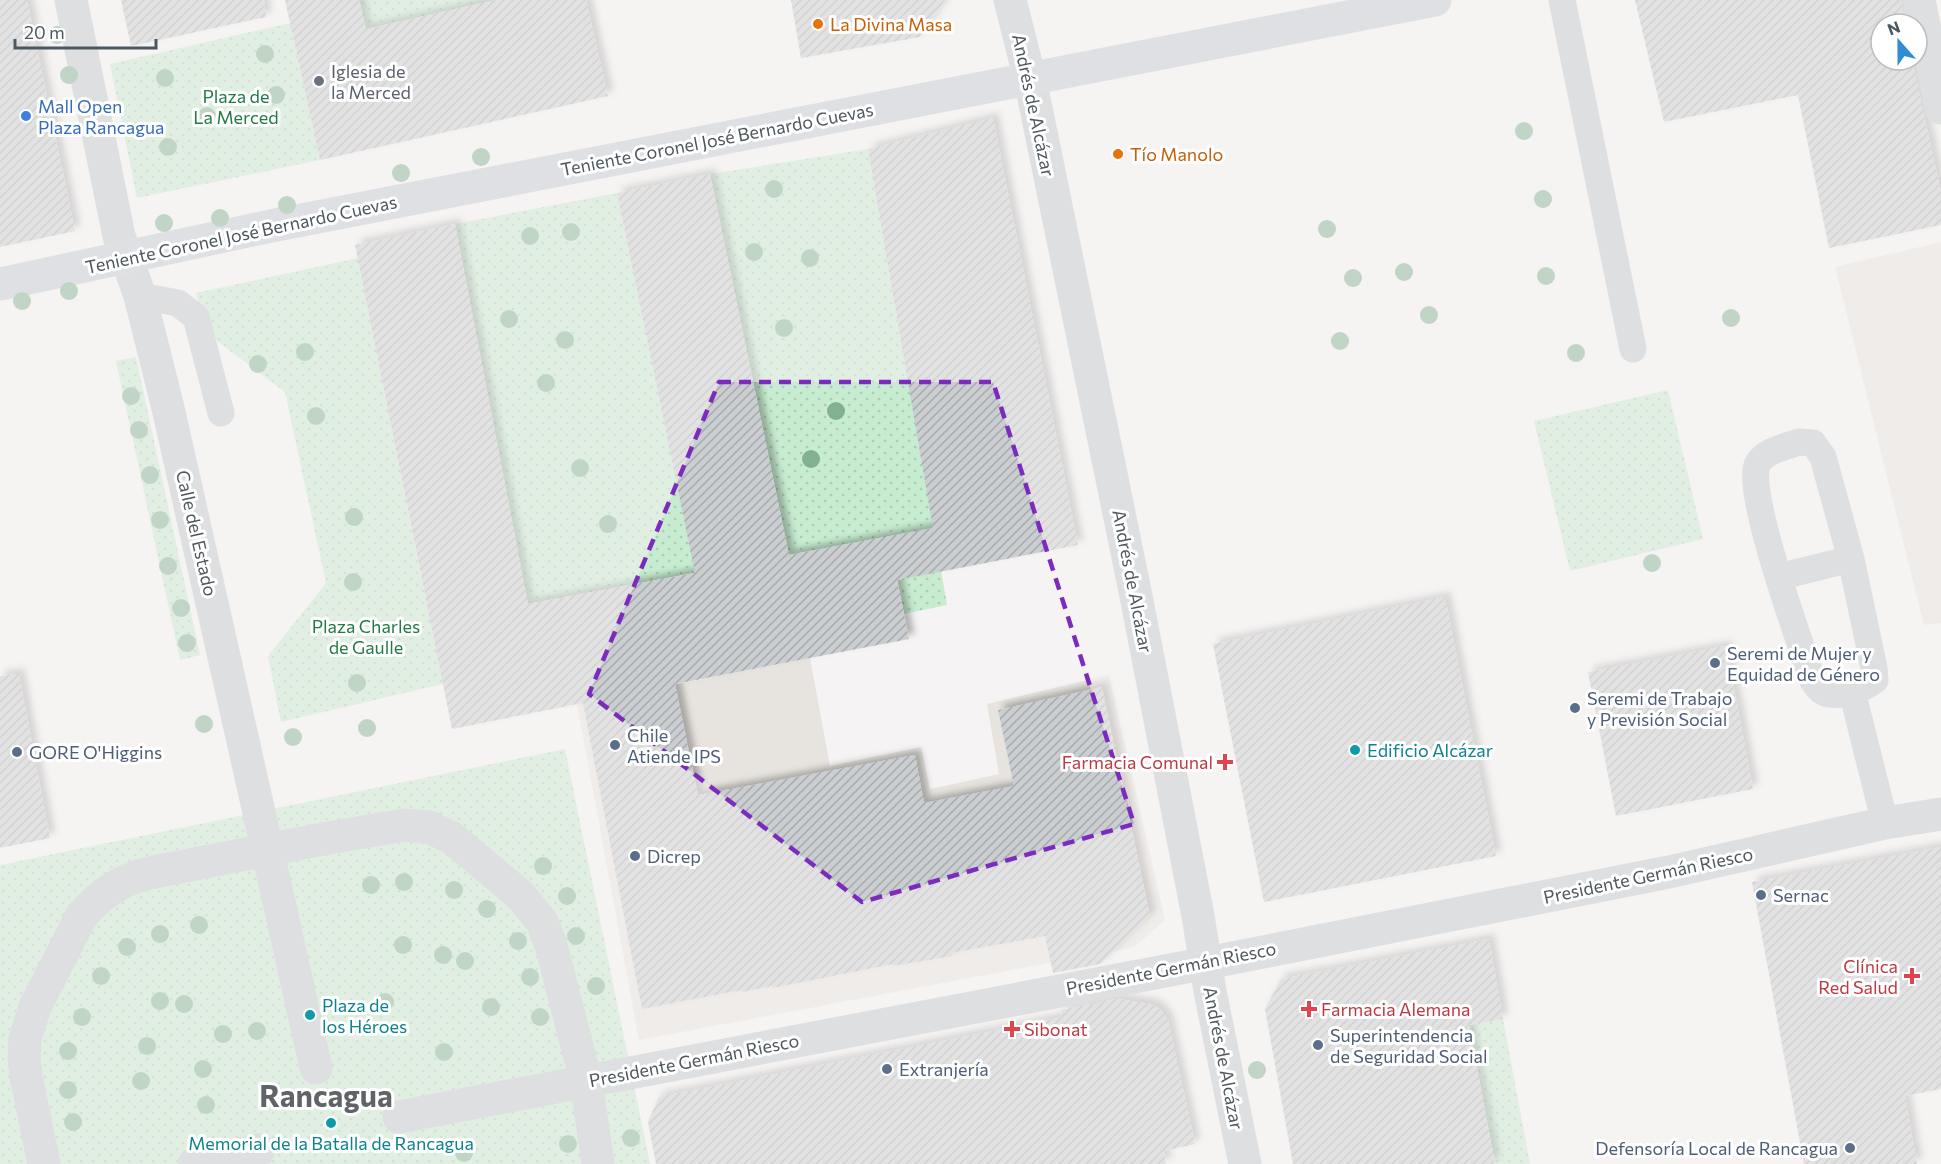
<svg xmlns="http://www.w3.org/2000/svg" width="1941" height="1164" font-family="Commissioner,sans-serif">
<style>
.commercial{fill:#e7e4df}
.grass{fill:url(#grass-dots)}
.building{fill:url(#building-hatch);filter:url(#shadow)}
.lines{fill:none;stroke-linecap:round;stroke-linejoin:round}
.service{stroke:#c0c8cd;stroke-width:27}
.pedestrian{stroke:#c0c8cd;stroke-width:33}
.minor{stroke:#c0c8cd;stroke-width:33}
.secondary{stroke:#c1cbd2;stroke-width:33}
.tree{fill:#81b192}
.marked{fill:none;stroke:#7b2cbf;stroke-width:4.5;stroke-dasharray:12 8;stroke-linejoin:round}
.food-dot{fill:#e8710a;stroke:#fff;stroke-width:2}
.worship-dot{fill:#6b7280;stroke:#fff;stroke-width:2}
.shop-dot{fill:#3f7fe0;stroke:#fff;stroke-width:2}
.service-dot{fill:#5c6f8a;stroke:#fff;stroke-width:2}
.culture-dot{fill:#0f9aa8;stroke:#fff;stroke-width:2}
.health-dot{fill:#e0444e;stroke:#fff;stroke-width:2}
.labels{text-anchor:middle;dominant-baseline:central;stroke-width:6;stroke-linejoin:round;paint-order:stroke}
.food-label{font-size:18px;fill:#c56008;stroke:#fff;text-anchor:start}
.worship-label{font-size:18px;fill:#5b616d;stroke:#fff;text-anchor:start}
.park-label{font-size:18px;fill:#227b42;stroke:#fff}
.street-label{font-size:18px;fill:#4c585f;stroke:#fff}
.shop-label{font-size:18px;fill:#366cbe;stroke:#fff;text-anchor:start}
.service-label{font-size:18px;fill:#4e5e75;stroke:#fff;text-anchor:start}
.culture-label{font-size:18px;fill:#0d838f;stroke:#fff;text-anchor:start}
.health-label{font-size:18px;fill:#be3a42;stroke:#fff;text-anchor:end}
.town-label{font-size:30px;font-weight:bold;fill:#606467;stroke:#fff}
</style>
<defs>
<pattern id="grass-dots" width="8" height="8" patternUnits="userSpaceOnUse" patternTransform="scale(1.5)"><rect width="8" height="8" fill="#c7ecd0"/><path d="M2 2h.1M6 6h.1" fill="none" stroke="#adccb5" stroke-width="1.8" stroke-linecap="round"/></pattern>
<pattern id="building-hatch" width="6" height="6" patternUnits="userSpaceOnUse" patternTransform="scale(1.5)"><rect width="6" height="6" fill="#caced1"/><path d="M-1 1l2-2M0 6l6-6M5 7l2-2" fill="none" stroke="#a6aaad"/></pattern>
<filter id="shadow"><feDropShadow dx="5.5" dy="-5.5" stdDeviation="3" flood-color="#0004"/></filter>
</defs>
<rect width="100%" height="100%" fill="#f5f3f3"/>
<path class="commercial" d="M1941,242V623L1924,625L1835,267Z
M810,658L830,766L921,747L930,789L999,774L987,704L1109,675L1165,920L1134,947L639,1040L577,704Z"/>
<path class="grass" d="M359,0H496L366,29Z
M290,23L320,160L137,198L110,64Z
M868,149L947,605L904,614L890,536L431,622L443,684L281,722L268,656L326,583L285,392L208,334L196,293L358,258L425,596L522,577L455,224L617,193L687,533L780,514L710,174Z
M136,357L200,655L180,660L116,361Z
M1668,390L1703,539L1570,571L1534,421Z
M565,749L650,1164H0V865Z
M1503,1019L1530,1164H1495L1469,1025Z"/>
<path class="building" d="M0,0H27L75,231L0,247Z
M121,0H264L266,17L131,46Z
M285,0H359L366,29L496,0H586L608,96L320,160Z
M791,0H945L920,37L801,58Z
M1635,0H1901L1905,24H1881V60H1912L1941,193V225L1829,248L1798,95L1664,122Z
M993,118L1078,545L897,580L909,639L675,684L698,795L915,755L924,803L1014,786L998,710L1102,687L1150,916L1100,964L1053,973L1045,936L951,953L952,956L893,966V964L772,988V986L742,992L741,990L642,1009L583,703L452,729L355,245L455,224L528,604L695,573L617,193L710,174L789,555L933,528L868,149Z
M1445,597L1496,856L1264,902L1213,644Z
M1726,646L1753,789L1616,816L1588,672Z
M19,674L50,838L0,848V676Z
M1941,847V1089L1905,1096L1917,1164H1804L1752,882Z
M1489,939L1503,1019L1469,1025L1495,1164H1293L1265,1009L1281,979Z
M1117,999L1151,1004L1160,1009L1168,1020L1195,1144L1164,1151L1166,1164H656L648,1122L659,1097L1063,1017L1061,1010Z"/>
<g class="lines">
<path class="service" d="M1562,0L1633,349
M140,296L178,303L196,317L221,413
M1799,442L1813,443L1823,457L1851,559L1874,668L1875,680C1862,690 1838,699 1823,692C1819,690 1816,685 1813,681C1802,648 1743,487 1758,463C1766,450 1785,447 1799,442Z
M1779,577L1851,559
M1852,691L1885,823"/>
<path class="pedestrian" d="M243,741L316,1068
M399,1117L1207,963
M44,1164L26,1076L24,1058L25,1039L35,1007L82,915C103,892 119,881 149,873L323,839L404,825L429,827L452,838L521,896L542,922L551,945L586,1081L598,1164
M194,1164L259,1150"/>
<path class="minor" d="M71,0L119,236L140,296L168,408L243,741
M1010,0L1030,79L1136,596L1198,916L1210,991L1245,1164
M1919,0L1941,108
M1207,963L1669,872L1885,823L1941,814"/>
<path class="secondary" d="M0,284L271,226L1435,0"/>
</g>
<g class="tree">
<circle cx="57" cy="35" r="9"/>
<circle cx="265" cy="54" r="9"/>
<circle cx="69" cy="75" r="9"/>
<circle cx="165" cy="78" r="9"/>
<circle cx="276" cy="95" r="9"/>
<circle cx="207" cy="116" r="9"/>
<circle cx="1524" cy="131" r="9"/>
<circle cx="168" cy="147" r="9"/>
<circle cx="481" cy="157" r="9"/>
<circle cx="401" cy="173" r="9"/>
<circle cx="774" cy="189" r="9"/>
<circle cx="1543" cy="199" r="9"/>
<circle cx="287" cy="205" r="9"/>
<circle cx="220" cy="218" r="9"/>
<circle cx="164" cy="223" r="9"/>
<circle cx="1327" cy="229" r="9"/>
<circle cx="571" cy="232" r="9"/>
<circle cx="530" cy="236" r="9"/>
<circle cx="754" cy="252" r="9"/>
<circle cx="810" cy="258" r="9"/>
<circle cx="1404" cy="272" r="9"/>
<circle cx="1546" cy="276" r="9"/>
<circle cx="1353" cy="278" r="9"/>
<circle cx="69" cy="291" r="9"/>
<circle cx="22" cy="301" r="9"/>
<circle cx="1429" cy="315" r="9"/>
<circle cx="1731" cy="318" r="9"/>
<circle cx="509" cy="319" r="9"/>
<circle cx="784" cy="328" r="9"/>
<circle cx="565" cy="340" r="9"/>
<circle cx="1340" cy="341" r="9"/>
<circle cx="305" cy="352" r="9"/>
<circle cx="1576" cy="353" r="9"/>
<circle cx="258" cy="364" r="9"/>
<circle cx="546" cy="383" r="9"/>
<circle cx="131" cy="396" r="9"/>
<circle cx="836" cy="411" r="9"/>
<circle cx="316" cy="416" r="9"/>
<circle cx="139" cy="430" r="9"/>
<circle cx="811" cy="459" r="9"/>
<circle cx="580" cy="468" r="9"/>
<circle cx="150" cy="475" r="9"/>
<circle cx="354" cy="517" r="9"/>
<circle cx="160" cy="520" r="9"/>
<circle cx="608" cy="524" r="9"/>
<circle cx="1652" cy="563" r="9"/>
<circle cx="168" cy="566" r="9"/>
<circle cx="353" cy="582" r="9"/>
<circle cx="181" cy="608" r="9"/>
<circle cx="187" cy="643" r="9"/>
<circle cx="357" cy="683" r="9"/>
<circle cx="204" cy="724" r="9"/>
<circle cx="367" cy="728" r="9"/>
<circle cx="293" cy="737" r="9"/>
<circle cx="543" cy="866" r="9"/>
<circle cx="404" cy="882" r="9"/>
<circle cx="371" cy="885" r="9"/>
<circle cx="454" cy="890" r="9"/>
<circle cx="567" cy="896" r="9"/>
<circle cx="487" cy="909" r="9"/>
<circle cx="199" cy="925" r="9"/>
<circle cx="160" cy="934" r="9"/>
<circle cx="576" cy="936" r="9"/>
<circle cx="518" cy="941" r="9"/>
<circle cx="403" cy="945" r="9"/>
<circle cx="127" cy="947" r="9"/>
<circle cx="443" cy="955" r="9"/>
<circle cx="465" cy="961" r="9"/>
<circle cx="101" cy="976" r="9"/>
<circle cx="530" cy="977" r="9"/>
<circle cx="596" cy="986" r="9"/>
<circle cx="160" cy="1001" r="9"/>
<circle cx="385" cy="1002" r="9"/>
<circle cx="184" cy="1004" r="9"/>
<circle cx="491" cy="1007" r="9"/>
<circle cx="82" cy="1017" r="9"/>
<circle cx="540" cy="1017" r="9"/>
<circle cx="257" cy="1031" r="9"/>
<circle cx="223" cy="1034" r="9"/>
<circle cx="147" cy="1046" r="9"/>
<circle cx="68" cy="1051" r="9"/>
<circle cx="444" cy="1052" r="9"/>
<circle cx="203" cy="1069" r="9"/>
<circle cx="1257" cy="1070" r="9"/>
<circle cx="141" cy="1081" r="9"/>
<circle cx="68" cy="1090" r="9"/>
<circle cx="206" cy="1105" r="9"/>
<circle cx="73" cy="1122" r="9"/>
<circle cx="631" cy="1138" r="9"/>
<circle cx="568" cy="1144" r="9"/>
<circle cx="464" cy="1153" r="9"/>
</g>
<path d="M0 0H1941V1164H0ZM719,382H993L1134,824L862,902L589,694Z" fill="#f5f3f3" fill-opacity=".55" fill-rule="evenodd"/>
<path class="marked" d="M719,382H993L1134,824L862,902L589,694Z"/>
<g class="food-dot">
<circle cx="818" cy="24" r="6"/>
<circle cx="1118" cy="154" r="6"/>
</g>
<circle class="worship-dot" cx="319" cy="81" r="6"/>
<circle class="shop-dot" cx="26" cy="116" r="6"/>
<g class="service-dot">
<circle cx="1715" cy="663" r="6"/>
<circle cx="1575" cy="708" r="6"/>
<circle cx="615" cy="745" r="6"/>
<circle cx="17" cy="752" r="6"/>
<circle cx="635" cy="856" r="6"/>
<circle cx="1761" cy="895" r="6"/>
<circle cx="1318" cy="1045" r="6"/>
<circle cx="887" cy="1069" r="6"/>
<circle cx="1850" cy="1148" r="6"/>
</g>
<g class="culture-dot">
<circle cx="1355" cy="750" r="6"/>
<circle cx="310" cy="1015" r="6"/>
<circle cx="331" cy="1123" r="6"/>
</g>
<g class="health-dot">
<path d="M1222 753h6v6h6v6h-6v6h-6v-6h-6v-6h6z"/>
<path d="M1909 967h6v6h6v6h-6v6h-6v-6h-6v-6h6z"/>
<path d="M1306 1000h6v6h6v6h-6v6h-6v-6h-6v-6h6z"/>
<path d="M1009 1020h6v6h6v6h-6v6h-6v-6h-6v-6h6z"/>
</g>
<g class="labels">
<g class="food-label">
<text x="830" y="24">La Divina Masa</text>
<text x="1130" y="154">Tío Manolo</text>
</g>
<g class="worship-label">
<text x="331" y="71">Iglesia de<tspan x="331" dy="21">la Merced</tspan></text>
</g>
<g class="park-label">
<text x="236" y="96">Plaza de<tspan x="236" dy="21">La Merced</tspan></text>
<text x="366" y="626">Plaza Charles<tspan x="366" dy="21">de Gaulle</tspan></text>
</g>
<g class="street-label">
<text transform="translate(1034 105) rotate(78)">Andrés de Alcázar</text>
<text transform="translate(717 139) rotate(-11)">Teniente Coronel José Bernardo Cuevas</text>
<text transform="translate(241 234) rotate(-12)">Teniente Coronel José Bernardo Cuevas</text>
<text transform="translate(197 533) rotate(77)">Calle del Estado</text>
<text transform="translate(1133 581) rotate(79)">Andrés de Alcázar</text>
<text transform="translate(1648 875) rotate(-12)">Presidente Germán Riesco</text>
<text transform="translate(1171 968) rotate(-11)">Presidente Germán Riesco</text>
<text transform="translate(1224 1058) rotate(79)">Andrés de Alcázar</text>
<text transform="translate(694 1060) rotate(-11)">Presidente Germán Riesco</text>
</g>
<g class="shop-label">
<text x="38" y="106">Mall Open<tspan x="38" dy="21">Plaza Rancagua</tspan></text>
</g>
<g class="service-label">
<text x="1727" y="653">Seremi de Mujer y<tspan x="1727" dy="21">Equidad de Género</tspan></text>
<text x="1587" y="698">Seremi de Trabajo<tspan x="1587" dy="21">y Previsión Social</tspan></text>
<text x="627" y="735">Chile<tspan x="627" dy="21">Atiende IPS</tspan></text>
<text x="29" y="752">GORE O'Higgins</text>
<text x="647" y="856">Dicrep</text>
<text x="1773" y="895">Sernac</text>
<text x="1330" y="1035">Superintendencia<tspan x="1330" dy="21">de Seguridad Social</tspan></text>
<text x="899" y="1069">Extranjería</text>
<text x="1838" y="1148" text-anchor="end">Defensoría Local de Rancagua</text>
</g>
<g class="culture-label">
<text x="1367" y="750">Edificio Alcázar</text>
<text x="322" y="1005">Plaza de<tspan x="322" dy="21">los Héroes</tspan></text>
<text x="331" y="1143" text-anchor="middle">Memorial de la Batalla de Rancagua</text>
</g>
<g class="health-label">
<text x="1213" y="762">Farmacia Comunal</text>
<text x="1898" y="966">Clínica<tspan x="1898" dy="21">Red Salud</tspan></text>
<text x="1321" y="1009" text-anchor="start">Farmacia Alemana</text>
<text x="1024" y="1029" text-anchor="start">Sibonat</text>
</g>
<g class="town-label">
<text x="326" y="1094">Rancagua</text>
</g>
</g>
<g transform="translate(1899 42) rotate(339)"><circle r="28" fill="#ffffff" stroke="#b7bcbf" stroke-width="1.5"/>
<path d="M0-4.5L10 22L0 15L-10 22Z" fill="#2e8dd4"/>
<text y="-9" font-size="16" font-weight="bold" text-anchor="middle" fill="#4c585f">N</text>
</g>
<path d="M15 39v9h141v-9" fill="none" stroke="#4c585f" stroke-width="3"/>
<text x="24" y="39" font-size="18" fill="#4c585f" stroke="#ffffff" stroke-width="4.5" paint-order="stroke">20 m</text>
</svg>
